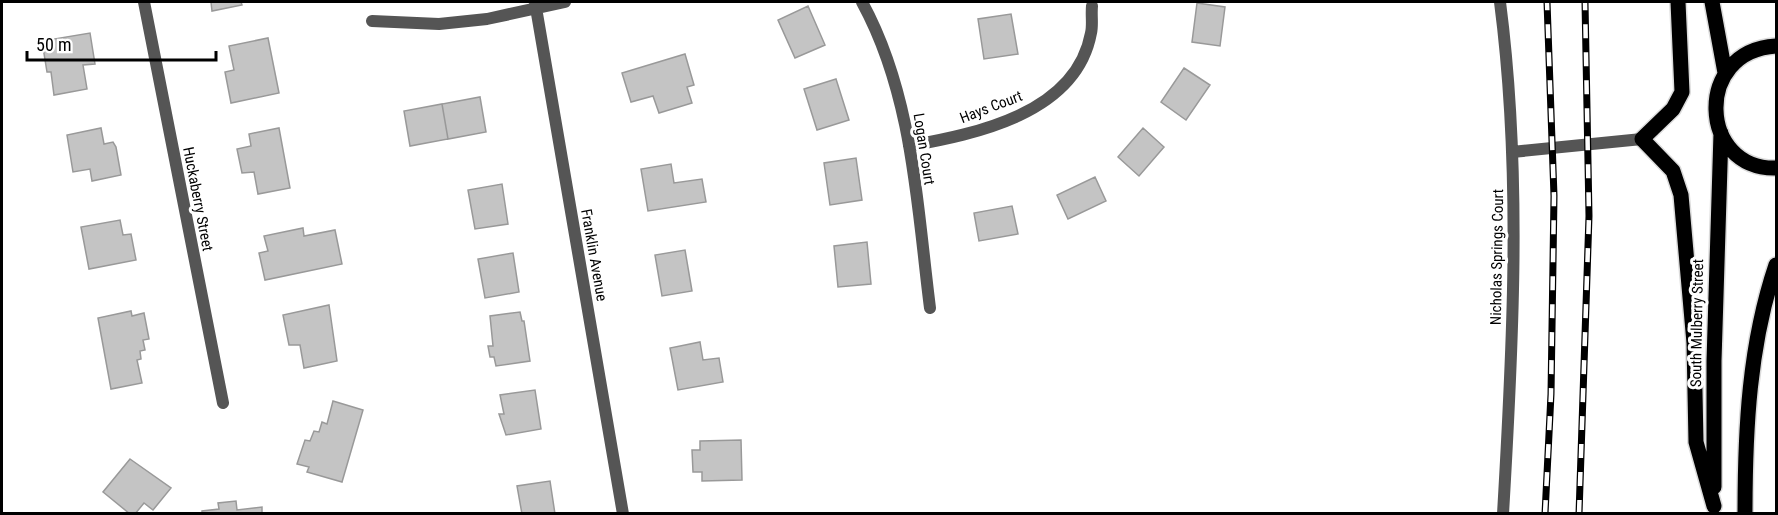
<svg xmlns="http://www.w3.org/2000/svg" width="1778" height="515" font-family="'Roboto Condensed',sans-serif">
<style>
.building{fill:#c4c4c4;stroke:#999;stroke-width:1.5}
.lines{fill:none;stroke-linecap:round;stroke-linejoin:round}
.primary-casing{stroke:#dbdbdb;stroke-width:18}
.street{stroke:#555;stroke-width:12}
.primary{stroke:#000;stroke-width:15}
.rail-casing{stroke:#000;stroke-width:7}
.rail{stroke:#fff;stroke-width:4.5;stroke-dasharray:14;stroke-linecap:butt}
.labels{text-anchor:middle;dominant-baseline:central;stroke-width:6;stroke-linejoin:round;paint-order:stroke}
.street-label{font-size:15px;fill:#000;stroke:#fff}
</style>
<rect width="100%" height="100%" fill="#fff"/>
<path class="building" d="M211,2H241L242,5L212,11Z
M1197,3L1225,7L1220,46L1192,42Z
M808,6L825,45L795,58L778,20Z
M1011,14L1018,54L984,59L978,19Z
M90,33L95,64L83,65L87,89L54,95L51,72H47L42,41Z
M268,38L279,93L231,103L225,72L234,70L229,46Z
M685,54L694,85L687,87L692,103L659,113L653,96L631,102L622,73Z
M1184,68L1210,85L1186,120L1161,102Z
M836,79L849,120L817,130L804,89Z
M480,97L486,132L448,139L442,104Z
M442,104L448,139L410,146L404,111Z
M101,128L104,144L113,142L116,147L121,175L92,181L90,169L73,172L67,135Z
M279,128L290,188L258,194L254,172L242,173L237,149L251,146L249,134Z
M1143,128L1164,147L1139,176L1118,157Z
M856,158L862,200L830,205L824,163Z
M671,164L674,183L702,179L706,202L648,211L641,169Z
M1095,177L1106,201L1068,219L1057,195Z
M502,184L508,224L475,229L468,190Z
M1012,206L1018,234L979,241L974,213Z
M120,220L123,235L131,234L136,260L89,269L81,227Z
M303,228L304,236L335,230L342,264L265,280L259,253L268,251L264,236Z
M867,242L871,284L838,287L834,246Z
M685,250L692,291L662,296L655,255Z
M513,253L519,292L485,298L478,259Z
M329,305L337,361L304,368L300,345H289L283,315Z
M131,311L132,316L144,313L149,339L143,340L145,350L140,351L141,359L137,360L142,383L111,389L98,318Z
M520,312L522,321H524L530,361L496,366L494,357H490L488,346H493L490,316Z
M700,342L703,360L719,358L723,382L678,390L670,348Z
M535,390L541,429L506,435L499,414H504L500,395Z
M333,401L363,410L342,482L307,472L309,467L297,464L305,440L310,441L314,431L319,432L322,422L327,424Z
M741,440L742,480L702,481V472H693L692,450H700V441Z
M130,459L171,488L153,510L144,503L135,514H130L103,492Z
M550,481L555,514H522L517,486Z
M236,501L237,510L262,507V514H202V511L219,509L218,503Z"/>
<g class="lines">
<defs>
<path id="primary" d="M1678,2L1682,92L1673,109L1642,139L1673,171L1681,195L1694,343L1696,442L1714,506
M1712,2L1725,73
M1776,46C1693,51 1699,170 1776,168
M1714,487V361L1721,133
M1745,514C1745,429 1749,345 1776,265"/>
</defs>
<use href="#primary" class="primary-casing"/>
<path class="street" d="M144,2L223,403
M535,2L623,514
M862,2C913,95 917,206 930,308
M1500,2C1522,171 1513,344 1503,514
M372,21L439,24L487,19L565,2
M909,146C975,134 1076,114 1091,33C1093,25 1091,15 1092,6
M1512,152L1642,139"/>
<use href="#primary" class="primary"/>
<defs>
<path id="rail" d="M1545,514L1551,394L1554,196L1547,2
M1579,514L1589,216L1585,2"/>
</defs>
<use href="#rail" class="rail-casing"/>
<use href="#rail" class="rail"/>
</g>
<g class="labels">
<g class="street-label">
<text transform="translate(991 107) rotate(-21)">Hays Court</text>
<text transform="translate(924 149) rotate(81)">Logan Court</text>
<text transform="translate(198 199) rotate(79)">Huckaberry Street</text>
<text transform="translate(594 255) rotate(80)">Franklin Avenue</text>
<text transform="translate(1497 257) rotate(-89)">Nicholas Springs Court</text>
<text transform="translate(1697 323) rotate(-89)">South Mulberry Street</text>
</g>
</g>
<rect width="1778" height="515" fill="none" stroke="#000000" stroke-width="6"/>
<path d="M27 51v9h189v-9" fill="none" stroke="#000000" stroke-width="3"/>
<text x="36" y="51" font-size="18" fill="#000000" stroke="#ffffff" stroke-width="4.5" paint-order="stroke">50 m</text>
</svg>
